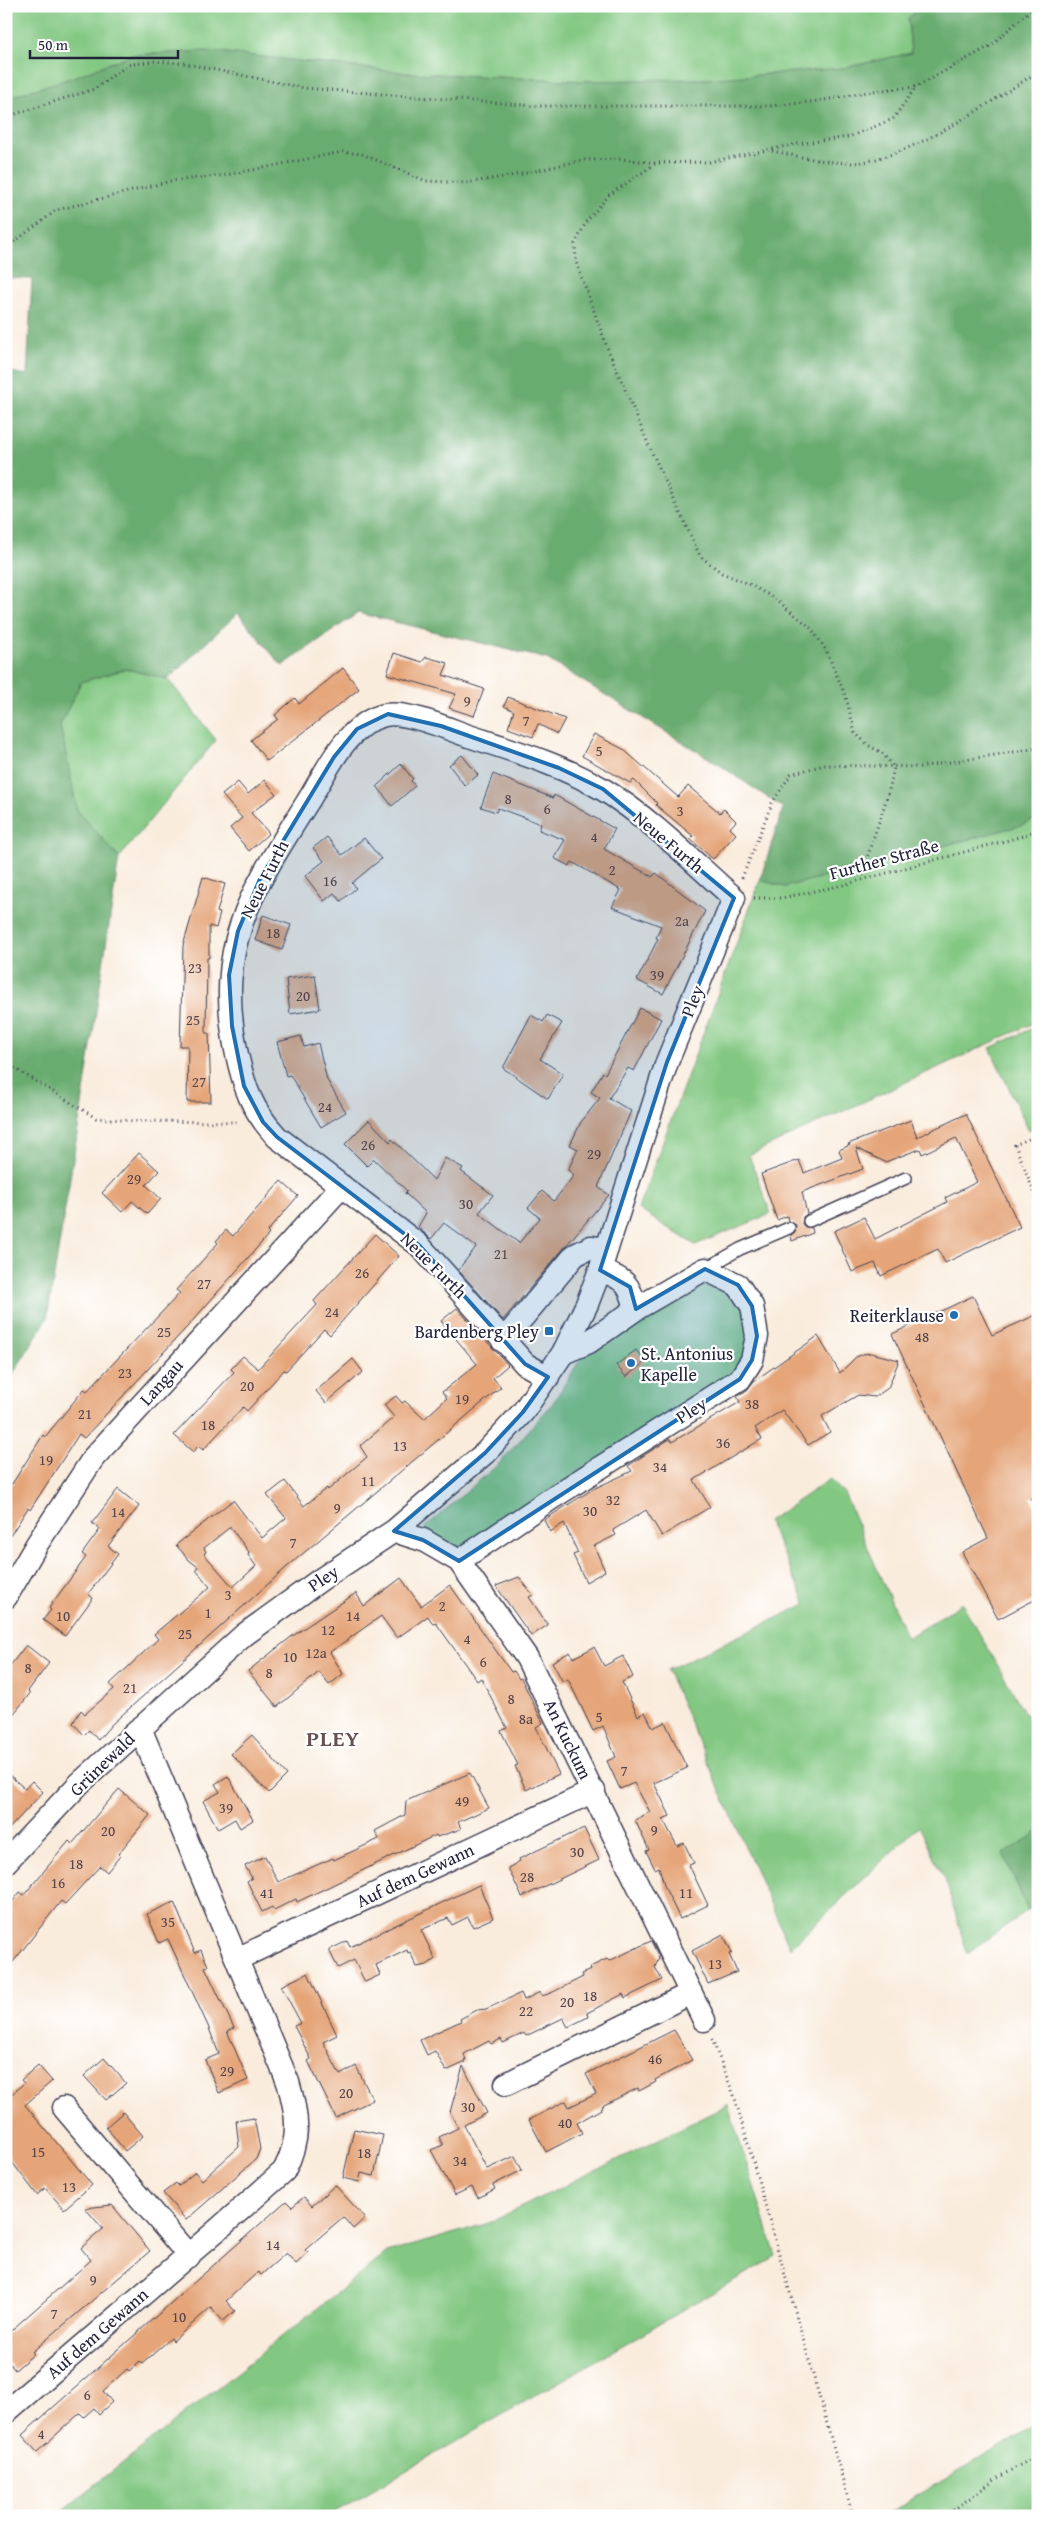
<svg xmlns="http://www.w3.org/2000/svg" width="1044" height="2522" font-family="'Gentium Book Plus',serif">
<style>
.green{fill:#82c782;stroke:#52745e}
.forest{fill:#69ac70;stroke:#466756}
.building{fill:#e5a579;fill-rule:evenodd}
.lines{fill:none;stroke-linecap:round;stroke-linejoin:round}
.lane-casing{stroke:#424053;stroke-width:14}
.street-casing{stroke:#424053;stroke-width:25}
.path{stroke:#424053;stroke-width:3;stroke-dasharray:1 4;stroke-linecap:butt}
.lane{stroke:#fff;stroke-width:11}
.street{stroke:#fff;stroke-width:22}
.marked{fill:#1f6fb2;fill-opacity:0.2;stroke:#1f6fb2;stroke-width:4;stroke-linejoin:round}
.poi-dot{fill:#1f6fb2;stroke:#fff;stroke-width:2}
.labels{text-anchor:middle;dominant-baseline:central;stroke-width:4.5;stroke-linejoin:round;paint-order:stroke}
.number-label{font-size:15px;fill:#53434a}
.street-label{font-size:18px;fill:#22223b;stroke:#fff}
.poi-label{font-size:18px;fill:#22223b;stroke:#fff;text-anchor:end}
.district-label{font-size:22px;font-weight:bold;letter-spacing:1px;fill:#665051;stroke:#fff}
</style>
<rect width="100%" height="100%" fill="#fff"/>
<filter id="ink" filterUnits="userSpaceOnUse"><feTurbulence type="fractalNoise" baseFrequency=".02" numOctaves="2"/><feDisplacementMap in="SourceGraphic" scale="10" xChannelSelector="R" yChannelSelector="G"/><feConvolveMatrix kernelMatrix="1 2 1 2 8 2 1 2 1" color-interpolation-filters="sRGB"/></filter>
<filter id="wash" filterUnits="userSpaceOnUse"><feTurbulence type="fractalNoise" baseFrequency=".0096" numOctaves="4" result="noise"/><feDisplacementMap in="SourceGraphic" scale="20" xChannelSelector="R" yChannelSelector="G"/><feGaussianBlur stdDeviation="1.12" result="paint"/><feColorMatrix in="noise" values="0 0 0 0 0 0 0 0 0 0 0 0 0 0 0 0 0 1.4 0 .05"/><feComposite in="paint" operator="in"/></filter>
<g filter="url(#wash)">
<rect width="100%" height="100%" fill="#f9ecdd"/>
<path class="green" d="M6,6H925L908,18L911,53L844,68L707,79L586,81L408,73L208,51L170,53L131,55L74,77L6,98Z
M126,669L168,679L216,740L119,858L77,810L60,725L81,682Z
M1038,818V1021L749,1155L771,1214L695,1245L638,1209L760,880L785,887L1019,826Z
M1038,1026V1126L1029,1131L990,1048Z
M696,1283C724,1286 743,1293 749,1323C751,1334 750,1346 745,1357C741,1363 735,1369 730,1375L459,1549L435,1538L424,1528L500,1463L553,1403L581,1358Z
M830,1479L844,1493L907,1638L962,1603L1038,1736V1832L1004,1855L1028,1910L967,1953L947,1885L919,1826L790,1948L667,1670L806,1604L768,1521Z
M728,2105L776,2256L328,2516H56L387,2253L489,2223Z
M1038,2424V2516H883Z"/>
<path class="forest" d="M925,6H1038V818L1019,826L785,887L760,880L783,808L718,764L547,659L358,613L282,666L238,613L168,679L126,669L81,682L60,725L77,810L119,858L85,1086L47,1319L6,1385V371L27,375L32,279L6,278V98L74,77L131,55L170,53L208,51L408,73L586,81L707,79L844,68L911,53L908,18Z
M1038,1832V1905L1028,1910L1004,1854Z"/>
<g id="blocks">
<path class="building" d="M394,653L422,662L426,657L448,663L443,675L484,689L474,716L449,708L456,694L387,674Z
M343,668L359,689L267,761L251,740L278,719L275,715L295,698L299,704Z
M508,697L565,719L557,734L538,724L533,737L508,728L514,711L504,706Z
M594,734L623,749L678,797L688,786L720,813L724,809L736,821L730,828L736,834L713,859L690,839L693,836L656,805L657,803L634,780L630,783L582,756Z
M462,755L478,775L465,786L449,765Z
M401,764L413,779L411,781L415,786L392,806L377,786Z
M493,774L553,798L554,795L615,829L604,849L652,877L656,873L705,911L663,994L637,980L658,939L656,938L661,926L612,907L621,890L572,862L569,866L554,858L565,840L539,830L541,824L498,808L496,812L481,807Z
M265,780L276,794L251,813L269,833L249,851L230,828L242,818L222,795L238,782L248,794Z
M327,837L342,855L364,838L381,859L352,883L356,888L341,901L334,893L324,901L305,876L324,861L313,848Z
M203,877L225,884L217,912L220,913L216,928L209,926V958H207L206,1033H209L211,1102H187L188,1046H180L183,946Z
M263,915L291,925L282,950L255,940Z
M315,975L320,1009L290,1014L286,979Z
M640,1008L661,1019L634,1071L628,1068L609,1098L631,1111L598,1187L609,1195L503,1320L458,1270L476,1247L444,1223L431,1239L418,1227L426,1213L405,1193L407,1191L374,1159L367,1166L345,1144L369,1120L390,1142L392,1139L434,1180L445,1158L463,1168L461,1171L493,1195L479,1213L519,1243L540,1218L528,1208L542,1191L554,1201L574,1175L568,1170L578,1149L570,1145L581,1122L600,1098L591,1092L603,1072L605,1074Z
M531,1015L543,1022L547,1015L562,1023L540,1059L563,1074L548,1099L503,1068Z
M301,1036L304,1047L318,1043L327,1080L346,1112L321,1127L290,1075L286,1076L277,1042Z
M966,1114L1020,1227L945,1263L938,1249L881,1276L875,1263L852,1272L834,1231L864,1217L875,1239L947,1202L945,1198L977,1182L956,1138L922,1154L920,1149L885,1162L856,1148L863,1169L802,1192L807,1214L803,1217L802,1224L805,1227L812,1228L813,1233L792,1241L791,1235L795,1232L796,1225L788,1221L787,1216L777,1220L761,1174L799,1160L804,1173L842,1158L839,1150L850,1145L848,1144L911,1120L917,1137Z
M139,1153L159,1171L146,1185L161,1199L147,1214L132,1201L122,1212L102,1193Z
M281,1181L298,1196L267,1232L269,1234L188,1326L84,1438L79,1434L30,1510L28,1508L6,1542V1480L12,1484L43,1435L45,1437L84,1389L87,1391L180,1293L176,1290L218,1243L216,1241L226,1230L233,1236Z
M375,1234L399,1256L330,1335L324,1329L286,1371L284,1370L247,1411L243,1407L203,1450L198,1446L193,1452L174,1435L234,1372L231,1369L243,1356L258,1369L317,1305L314,1301Z
M973,1296L992,1335L1038,1314V1494L1030,1498L1038,1511V1598L998,1619L962,1552L988,1538L892,1334Z
M457,1308L508,1365L493,1378L501,1387L287,1567L112,1724L98,1740L89,1730L84,1735L73,1723L81,1710L85,1714L114,1689L110,1684L158,1639L154,1634L210,1587L196,1570L198,1567L189,1560L176,1545L233,1500L262,1538L286,1518L267,1495L285,1481L304,1506L327,1488L328,1490L367,1457L360,1446L394,1417L384,1405L396,1396L402,1403L405,1401L424,1419L447,1398L442,1392L477,1364L441,1321ZM230,1527L249,1552L248,1555L256,1566L233,1587L204,1554L206,1552L204,1548Z
M818,1336L840,1373L856,1357L863,1354L871,1353L899,1360L888,1388L875,1397L858,1395L822,1416L830,1432L808,1445L782,1410L755,1428L762,1439L694,1480L710,1507L662,1536L646,1510L613,1530L616,1535L594,1546L605,1571L586,1582L573,1555L578,1553L564,1523L550,1532L544,1520L593,1489L632,1471L628,1466L646,1454L670,1439L672,1442L740,1402L737,1396L747,1390L754,1381Z
M636,1350L645,1362L626,1377L616,1365Z
M353,1359L363,1372L326,1403L316,1391Z
M118,1489L139,1506L108,1546L118,1554L88,1594L93,1598L65,1636L43,1620L51,1610L49,1608L86,1557L82,1554L100,1529L92,1523Z
M519,1577L533,1595L529,1597L548,1625L531,1636L496,1586Z
M401,1578L421,1606L450,1585L511,1672L514,1671L519,1679L521,1678L543,1723L536,1727L559,1774L526,1790L515,1766L518,1765L501,1731L507,1728L481,1678L477,1681L436,1623L433,1624L428,1616L397,1638L381,1616L330,1652L343,1674L329,1685L319,1672L277,1707L248,1671L291,1637L356,1593L364,1606Z
M26,1645L49,1663L28,1691L30,1693L25,1700L6,1723V1671Z
M594,1647L604,1666L623,1656L633,1677L622,1682L638,1716L645,1712L653,1728L665,1722L687,1768L654,1783L670,1816L663,1819L677,1846L684,1843L694,1863L689,1865L708,1905L680,1919L665,1888L659,1867L655,1869L646,1851L649,1850L635,1820L650,1812L634,1783L620,1789L607,1761L616,1757L603,1726L593,1731L568,1679L563,1682L552,1662L570,1652L573,1658Z
M252,1735L287,1775L269,1793L231,1754Z
M6,1772L25,1789L32,1781L43,1792L6,1832Z
M470,1773L489,1808L458,1822L461,1829L437,1837L436,1835L297,1902L296,1899L274,1910L272,1907L262,1912L247,1881L252,1878L245,1866L265,1856L278,1882L333,1858L334,1860L379,1839L375,1831L405,1815L406,1801Z
M228,1776L253,1820L240,1828L235,1819L218,1829L203,1801L220,1792L215,1784Z
M119,1789L150,1815L118,1854L120,1856L107,1872L100,1866L65,1904L61,1901L6,1971V1910L20,1892L24,1895L69,1841L72,1844Z
M584,1828L599,1860L522,1897L508,1868L520,1861L519,1859Z
M479,1885L493,1918L473,1927L468,1917L452,1925L448,1918L421,1930L435,1959L427,1965L417,1967L410,1952L408,1953L407,1950L376,1965L380,1975L365,1982L354,1960L338,1968L329,1950L347,1941L350,1947Z
M174,1902L195,1953L201,1950L208,1966L205,1967L234,2028L227,2031L248,2080L219,2093L205,2060L219,2054L208,2026L168,1939L159,1943L147,1914Z
M723,1934L732,1953L729,1954L737,1972L708,1984L692,1951Z
M651,1941L659,1957L655,1967L662,1980L625,1998L623,1994L587,2013L588,2017L568,2027L563,2018L526,2036L524,2033L503,2043L501,2039L491,2044L489,2041L464,2054L466,2062L446,2071L435,2051L427,2055L420,2040L461,2021L460,2019L477,2010L486,2009L521,1993L524,2000L540,1992L542,1996L551,1993L583,1977L581,1974L591,1970L590,1967L607,1959L609,1961Z
M308,1973L337,2035L323,2042L340,2075L356,2066L373,2100L336,2118L308,2061L311,2059L294,2026L301,2023L281,1986Z
M674,2030L692,2060L655,2080L656,2082L639,2091L638,2088L602,2106L603,2108L577,2123L582,2133L546,2152L529,2120L566,2101L569,2107L596,2094L586,2074Z
M104,2058L126,2083L106,2100L84,2076Z
M38,2065L52,2081L25,2105L92,2185L64,2209L45,2188L37,2195L6,2154V2089L12,2094L24,2083L21,2080Z
M463,2066L487,2113L464,2125L487,2169L515,2156L522,2170L493,2185L495,2189L478,2198L472,2187L455,2195L431,2150L443,2145L439,2137L458,2128L450,2112Z
M123,2112L143,2136L125,2151L106,2127Z
M254,2118L260,2149L256,2159L186,2220L163,2193L176,2183L179,2186L195,2172L202,2180L239,2147L236,2121Z
M354,2129L383,2135L374,2176L361,2173L359,2182L343,2178Z
M335,2185L365,2218L353,2229L343,2217L305,2250L308,2253L296,2264L286,2253L261,2275L258,2272L226,2301L235,2311L223,2321L211,2307L173,2341L171,2338L142,2364L140,2361L129,2371L127,2369L103,2391L112,2402L99,2414L94,2408L84,2417L80,2413L37,2452L22,2435L286,2201L292,2207L304,2197L312,2206Z
M112,2205L150,2251L32,2352L34,2354L15,2370L6,2360V2335L91,2260L81,2248L103,2229L85,2208Z"/>
</g>
</g>
<g filter="url(#ink)">
<use href="#blocks" fill-opacity="0" stroke="#424053" stroke-width="1"/>
<g class="lines">
<defs>
<path id="lane" d="M809,1221L906,1178
M705,1269L740,1249L789,1228"/>
<path id="street" d="M600,1270C625,1279 630,1284 636,1309
M503,1341L575,1255L591,1247L607,1249
M394,1531L423,1540L459,1561L527,1658L704,2020
M459,1561L552,1498L740,1379L752,1360L757,1336L752,1306L738,1285L705,1269L636,1309L589,1342L563,1353
M6,1597L37,1544L94,1457L342,1186
M6,1862L79,1784L244,1635L320,1580L394,1531L485,1453L523,1412L563,1353L587,1304L600,1270L667,1062L734,898C692,861 651,819 604,790C561,764 510,750 463,734C444,727 405,711 385,715C348,723 328,768 310,798C255,886 214,941 236,1050C244,1087 251,1109 277,1137L419,1245L525,1364L548,1377
M237,1959L594,1791
M506,2084L691,1993
M64,2108L189,2256
M6,2412C99,2331 193,2253 284,2171C301,2138 298,2116 288,2082L140,1728"/>
</defs>
<use href="#lane" class="lane-casing"/>
<use href="#street" class="street-casing"/>
<path class="path" d="M6,117L94,89L128,65L153,61L182,63L304,88L535,106H770L819,101L872,91L916,87L990,46L1035,6
M772,151C797,156 838,166 863,162C923,151 987,103 1038,72
M655,164L609,195L586,222L575,244L576,262L607,347L650,448L700,556L722,573L749,584L774,598L810,627L826,650L846,697L855,733L868,745L882,753L894,767C888,805 870,840 862,878
M6,248L57,210L171,181L227,175L342,152L362,154L426,181L466,183L522,174L583,160L623,159L655,163L709,162L797,144L849,137L893,119L916,87
M742,878L772,803L791,774L824,765L920,767L1038,748
M754,898H782L843,885L1023,836L1038,829
M6,1063L96,1118L135,1121L240,1122
M1038,1135L1015,1145L1038,1202
M712,2039L735,2098L853,2516
M945,2516L999,2477L1038,2455"/>
<use href="#lane" class="lane"/>
<use href="#street" class="street"/>
</g>
</g>
<path class="marked" d="M388,714L441,726L559,768L603,789L734,898L667,1062L600,1270L630,1287L636,1309L705,1269L738,1285L752,1306L757,1336L752,1360L740,1379L459,1561L423,1540L394,1531L485,1453L523,1412L548,1377L525,1364L419,1245L277,1137L263,1122L244,1086L232,1026L229,975L238,931L260,879L334,757L357,729Z"/>
<g class="poi-dot">
<circle cx="954" cy="1315" r="5"/>
<rect x="544" y="1326" width="10" height="10" rx="2.5"/>
<circle cx="631" cy="1363" r="5"/>
</g>
<g class="labels">
<g class="number-label">
<text x="467" y="700">9</text>
<text x="526" y="720">7</text>
<text x="599" y="750">5</text>
<text x="508" y="798">8</text>
<text x="547" y="808">6</text>
<text x="680" y="810">3</text>
<text x="594" y="836">4</text>
<text x="612" y="869">2</text>
<text x="330" y="880">16</text>
<text x="682" y="920">2a</text>
<text x="273" y="932">18</text>
<text x="195" y="967">23</text>
<text x="657" y="974">39</text>
<text x="303" y="995">20</text>
<text x="193" y="1019">25</text>
<text x="199" y="1081">27</text>
<text x="325" y="1106">24</text>
<text x="368" y="1144">26</text>
<text x="594" y="1153">29</text>
<text x="134" y="1178">29</text>
<text x="466" y="1203">30</text>
<text x="501" y="1253">21</text>
<text x="362" y="1272">26</text>
<text x="204" y="1283">27</text>
<text x="332" y="1311">24</text>
<text x="164" y="1331">25</text>
<text x="922" y="1336">48</text>
<text x="125" y="1372">23</text>
<text x="247" y="1385">20</text>
<text x="462" y="1398">19</text>
<text x="752" y="1403">38</text>
<text x="85" y="1413">21</text>
<text x="208" y="1424">18</text>
<text x="723" y="1442">36</text>
<text x="400" y="1445">13</text>
<text x="46" y="1459">19</text>
<text x="660" y="1466">34</text>
<text x="368" y="1480">11</text>
<text x="613" y="1499">32</text>
<text x="337" y="1507">9</text>
<text x="590" y="1510">30</text>
<text x="118" y="1511">14</text>
<text x="293" y="1542">7</text>
<text x="228" y="1594">3</text>
<text x="442" y="1605">2</text>
<text x="208" y="1612">1</text>
<text x="63" y="1615">10</text>
<text x="353" y="1615">14</text>
<text x="328" y="1629">12</text>
<text x="185" y="1633">25</text>
<text x="467" y="1638">4</text>
<text x="316" y="1652">12a</text>
<text x="290" y="1656">10</text>
<text x="483" y="1661">6</text>
<text x="28" y="1667">8</text>
<text x="269" y="1672">8</text>
<text x="130" y="1687">21</text>
<text x="511" y="1698">8</text>
<text x="599" y="1716">5</text>
<text x="526" y="1718">8a</text>
<text x="624" y="1770">7</text>
<text x="462" y="1800">49</text>
<text x="226" y="1807">39</text>
<text x="654" y="1829">9</text>
<text x="108" y="1830">20</text>
<text x="577" y="1851">30</text>
<text x="76" y="1863">18</text>
<text x="527" y="1876">28</text>
<text x="58" y="1882">16</text>
<text x="267" y="1892">41</text>
<text x="686" y="1892">11</text>
<text x="168" y="1921">35</text>
<text x="715" y="1963">13</text>
<text x="590" y="1995">18</text>
<text x="567" y="2001">20</text>
<text x="526" y="2010">22</text>
<text x="655" y="2058">46</text>
<text x="227" y="2070">29</text>
<text x="346" y="2092">20</text>
<text x="468" y="2106">30</text>
<text x="565" y="2122">40</text>
<text x="38" y="2151">15</text>
<text x="364" y="2152">18</text>
<text x="460" y="2160">34</text>
<text x="69" y="2186">13</text>
<text x="273" y="2244">14</text>
<text x="93" y="2279">9</text>
<text x="54" y="2313">7</text>
<text x="179" y="2316">10</text>
<text x="87" y="2394">6</text>
<text x="41" y="2433">4</text>
</g>
<g class="street-label">
<text transform="translate(669 842) rotate(40)">Neue Furth</text>
<text transform="translate(884 859) rotate(-15)">Further Straße</text>
<text transform="translate(264 879) rotate(-63)">Neue Furth</text>
<text transform="translate(692 1001) rotate(-68)">Pley</text>
<text transform="translate(434 1265) rotate(45)">Neue Furth</text>
<text transform="translate(161 1382) rotate(-48)">Langau</text>
<text transform="translate(691 1410) rotate(-33)">Pley</text>
<text transform="translate(323 1578) rotate(-34)">Pley</text>
<text transform="translate(568 1739) rotate(64)">An Kuckum</text>
<text transform="translate(102 1764) rotate(-44)">Grünewald</text>
<text transform="translate(415 1875) rotate(-25)">Auf dem Gewann</text>
<text transform="translate(97 2333) rotate(-41)">Auf dem Gewann</text>
</g>
<g class="poi-label">
<text x="944" y="1315">Reiterklause</text>
<text x="539" y="1331">Bardenberg Pley</text>
<text x="641" y="1353" text-anchor="start">St. Antonius<tspan x="641" dy="21">Kapelle</tspan></text>
</g>
<g class="district-label">
<text x="333" y="1738">PLEY</text>
</g>
</g>
<rect width="1044" height="2522" fill="none" stroke="#fff" stroke-width="25"/>
<path d="M30 50v8h148v-8" fill="none" stroke="#22223b" stroke-width="2.5"/>
<text x="38" y="50" font-size="15" fill="#22223b" stroke="#ffffff" stroke-width="4" paint-order="stroke">50 m</text>
</svg>
